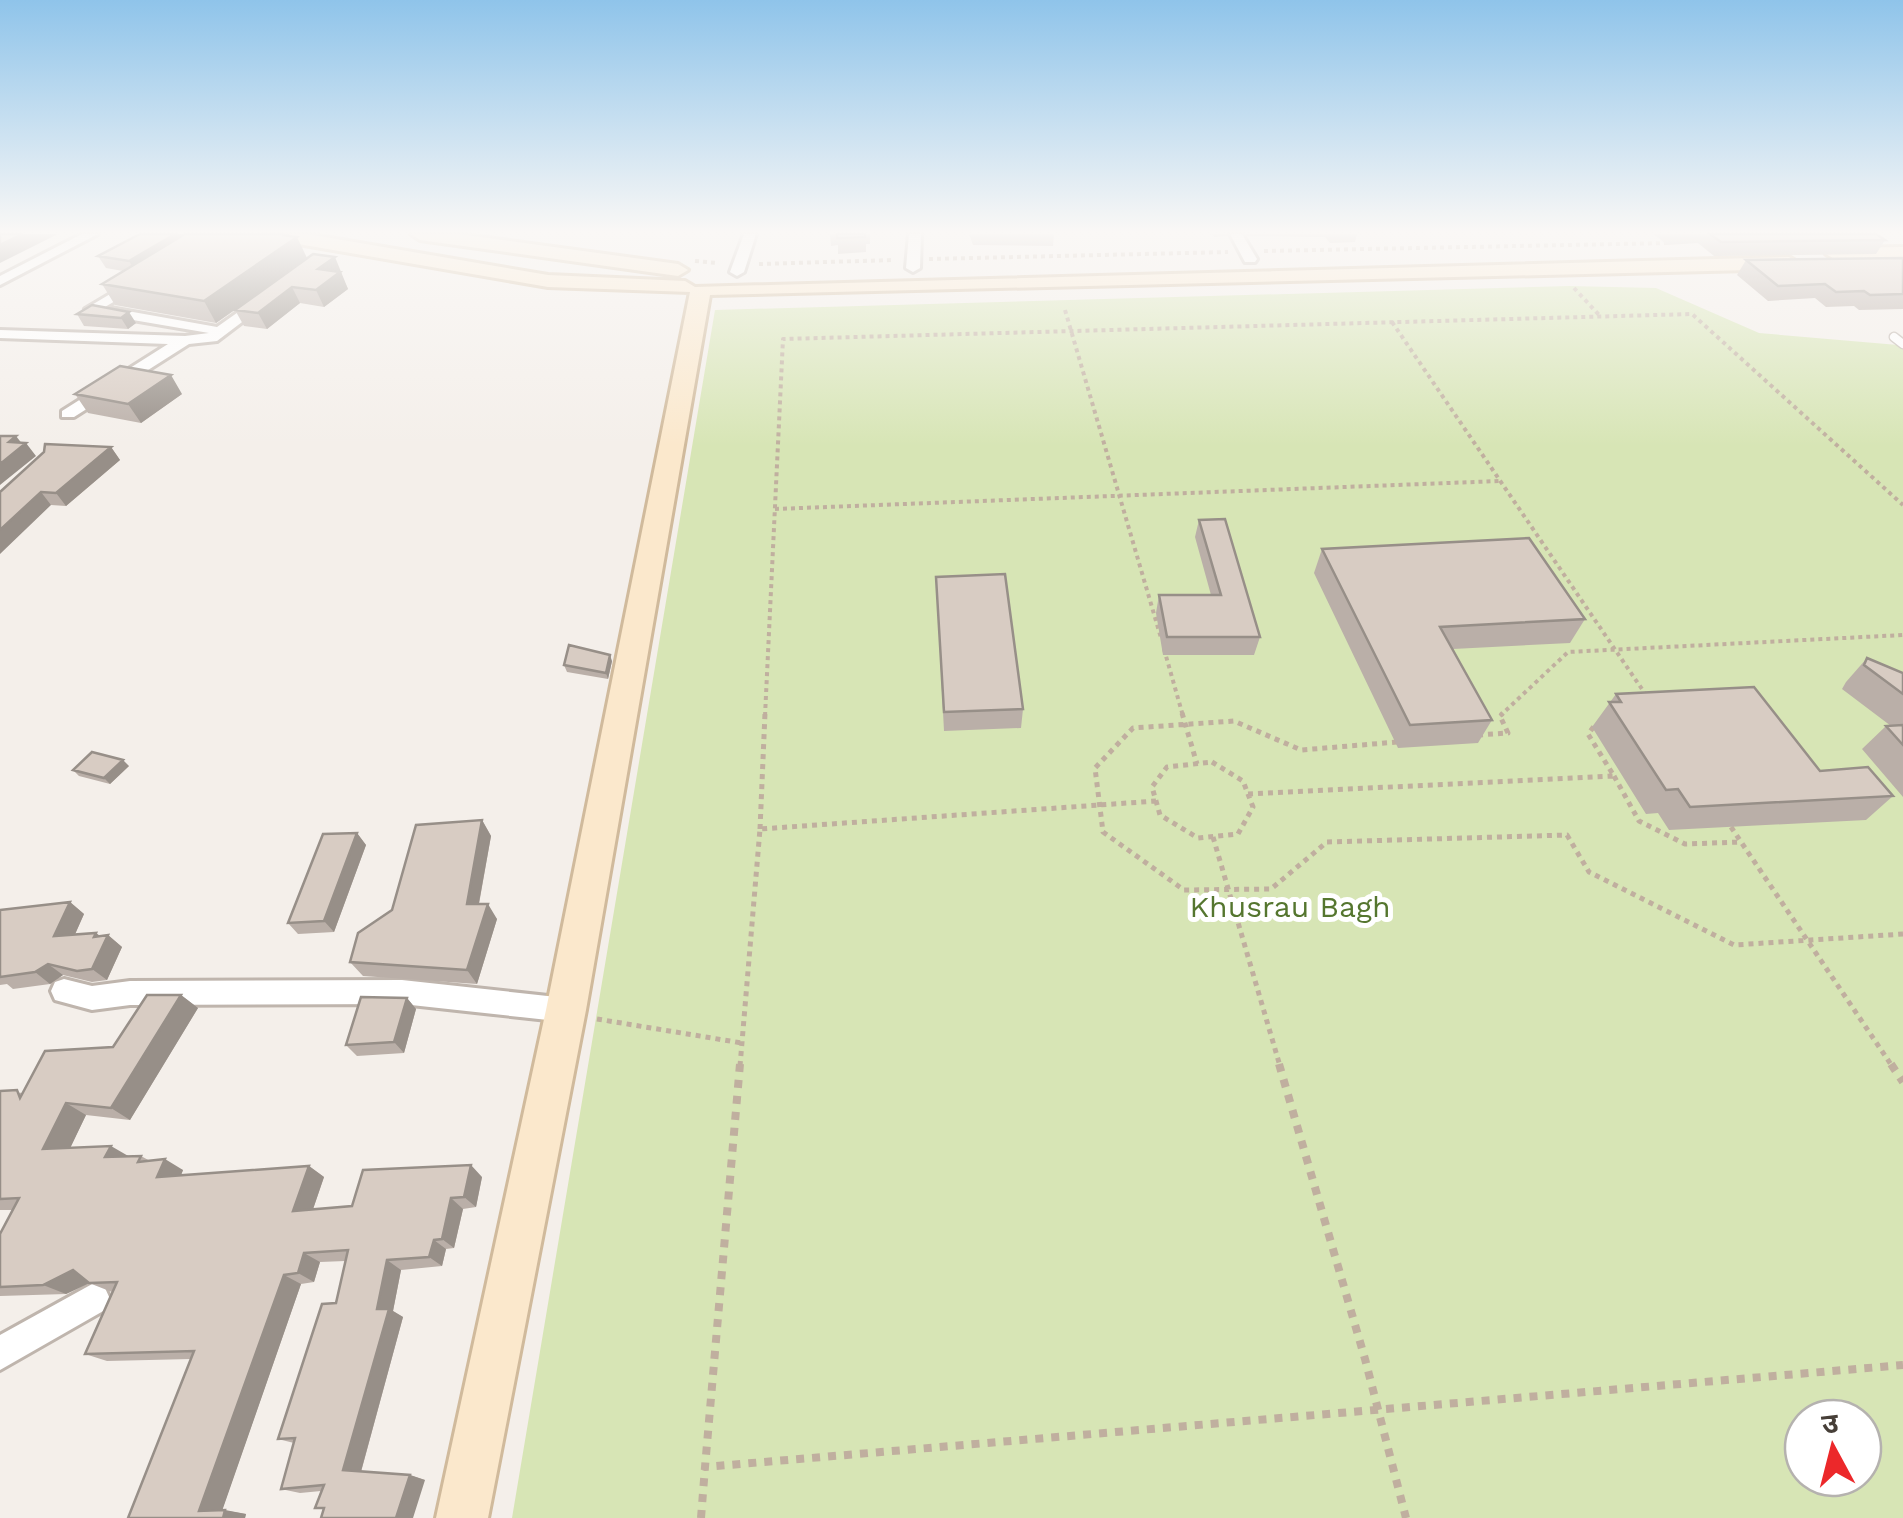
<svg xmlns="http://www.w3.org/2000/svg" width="1903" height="1518" font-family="'Work Sans','Noto Sans Devanagari',sans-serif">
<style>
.green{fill:#d7e5b5;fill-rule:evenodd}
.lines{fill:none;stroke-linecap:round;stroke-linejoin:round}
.lane-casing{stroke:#bfb5ad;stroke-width:11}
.street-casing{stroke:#bfb5ad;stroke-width:6}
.secondary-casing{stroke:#d0ba9c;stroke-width:6}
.path-far2{stroke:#c0af9f;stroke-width:4;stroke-dasharray:4 4;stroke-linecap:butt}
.path-far1{stroke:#c0af9f;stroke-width:5;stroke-dasharray:5 5;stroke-linecap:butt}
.path{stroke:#c0af9f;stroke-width:8;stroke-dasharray:8 8;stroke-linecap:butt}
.lane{stroke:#fff;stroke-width:8}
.street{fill:#fff;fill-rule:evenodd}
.secondary{fill:#fbe8cc;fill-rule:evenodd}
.wall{fill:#baafa8}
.shaded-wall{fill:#978f88}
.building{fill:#d8ccc3;stroke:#978f88;stroke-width:2.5}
.labels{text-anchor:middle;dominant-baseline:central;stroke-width:10;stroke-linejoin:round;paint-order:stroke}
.park-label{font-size:30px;fill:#55762f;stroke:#fff}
</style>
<rect width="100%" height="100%" fill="#f4efea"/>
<path class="green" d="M1569,286L1656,288L1759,333L1898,345L1903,349V1518H512L715,310ZM1803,1418H1863V1478H1803Z"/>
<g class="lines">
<defs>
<path id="lane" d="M1894,337L1903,344"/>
<path id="street" d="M82,234H98L0,285V276Z
M744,234H756L744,272L737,276L730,272Z
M909,234H921L920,268L913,272L906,268Z
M1230,234H1242L1257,259L1255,262H1245Z
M137,278L144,282L142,285L105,307L217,327L258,298L270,301L217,341L189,344L74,417H62V411L168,344L0,338V330L185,336L209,333L92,313L85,309Z
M64,979L92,986L130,981L402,980L566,998L576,1001L580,1010L576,1019L566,1022L402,1004L130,1005L92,1010L55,1000L51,991L55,982Z
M94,1283L105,1288L110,1299L105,1310L0,1370V1335Z"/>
<path id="secondary" d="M266,234H307L548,275L685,281L695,287L1789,257L1799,263L1789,269L710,295L586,1010L488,1518H436L546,1010L690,292L548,287L275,240Z
M411,234H459L678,264L688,270L678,276L420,240Z
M1903,247V259L1836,260L1826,254L1836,248Z"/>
</defs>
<use href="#lane" class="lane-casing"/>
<use href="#street" class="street-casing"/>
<use href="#secondary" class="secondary-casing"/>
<path class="path-far2" d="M1264,251L1668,243
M929,259L1228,252
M695,261L718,263
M759,264L893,260
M1574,288L1600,316
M1065,310L1161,638
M1392,322L1646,695
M775,509L1500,481
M1164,649L1183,716
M765,716L783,339L1692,314L1903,505
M1500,716L1568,652L1903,635"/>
<path class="path-far1" d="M1182,713L1197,764
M1478,735L1508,733L1500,716L1503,713
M1397,742L1301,750L1234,721L1133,728L1095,768L1103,832L1184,890L1271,889L1327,842L1567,835L1589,872L1734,945L1903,934
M1212,762L1243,781L1253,807L1238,834L1198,838L1160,815L1152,787L1167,767Z
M1614,776L1639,821L1685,844L1741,842
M1248,794L1614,776L1588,734L1595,725
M1731,827L1892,1066
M760,829L765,713
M1213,837L1280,1066
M597,1019L742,1043
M740,1066L760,829L1156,801"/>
<path class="path" d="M740,1064L705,1467L1903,1365
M1279,1064L1365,1359L1406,1518
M1891,1064L1903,1082
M701,1518L705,1467"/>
<use href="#lane" class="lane"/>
<use href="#street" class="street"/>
<use href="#secondary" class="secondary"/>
</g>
<path class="wall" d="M289,234L307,258L342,273L341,274L348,289L324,307L300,303L267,329L244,326L235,310L216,323L115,305L102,284L123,271L106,268L98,256Z
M830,234H870V244H866V252L838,254V245L831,246Z
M969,234H1054L1053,246L973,245Z
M1212,234H1228L1227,236L1214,237Z
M1246,234H1357L1355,242L1330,243L1325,237L1247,236Z
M1654,234H1876L1885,240L1876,254L1714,256L1698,243L1667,245Z
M1903,258V309L1859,310L1854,306L1826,307L1815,298L1768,301L1737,275L1746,260Z
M92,305L136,323L128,329L84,326L77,314Z
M75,394H182L141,423L88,413Z
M111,447L120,460L66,506L51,505L0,492Z
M1199,520L1260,637L1254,655H1163L1156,613L1159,595H1211L1195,537Z
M1322,549L1585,619L1570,643L1453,649L1492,720L1478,743L1398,748L1314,573Z
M936,577L1023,709L1021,728L944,731Z
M1867,658L1903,673V797L1862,749L1886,726H1891L1842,689L1846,682Z
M612,661L608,679L567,672L564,665Z
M1616,694L1820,771L1893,796L1866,820L1669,830L1658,813L1646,814L1592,727Z
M129,766L110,784L79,776L73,770Z
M482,820L491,836L479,904L497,919L477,984L363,976L350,962L392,910Z
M357,833L366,845L334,932L298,934L288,923Z
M70,902L84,914L75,934L96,933L100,936L108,935L122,947L107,980L92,982L63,975L50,984L13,989L7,984L0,985V910Z
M181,995L198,1008L130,1120L86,1115L70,1148L129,1156H141L150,1161L183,1170L181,1175L309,1166L324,1177L313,1209L352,1206L482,1177L476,1207L463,1209L454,1248L446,1249L442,1266L401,1270L393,1311L403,1317L361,1472L410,1475L425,1480L324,1509L315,1508L321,1491L300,1493L281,1489L294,1443L278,1439L336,1303L345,1261L320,1262L314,1282L301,1284L222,1510L246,1514L245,1518H128L191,1359L107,1361L85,1354L112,1292L89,1283L66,1294L0,1296V1234L13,1210H0V1091L23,1093L113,1047Z
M407,998L416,1009L404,1053L357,1056L346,1045Z"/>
<path class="shaded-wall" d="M23,234H58L0,263V245Z
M175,234H195L136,273L129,261Z
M285,234H289L292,241L297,237L307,258L216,323L204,301Z
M335,257L348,289L324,307L316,290L318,269Z
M292,287L300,303L267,329L258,313Z
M129,312L136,323L128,329L121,318Z
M171,375L182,394L141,423L128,404Z
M16,436L23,445L26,443L36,456L0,485V464L9,442Z
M111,447L120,460L66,506L56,493Z
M41,492L51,505L0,554V530Z
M610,655L612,661L608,679L606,673Z
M123,760L129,766L110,784L104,778Z
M482,820L491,836L476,919L467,904Z
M357,833L366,845L334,932L324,921Z
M70,902L84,914L69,948L54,936Z
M488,904L497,919L477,984L467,970Z
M96,933L106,941L108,935L122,947L107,980L92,969L94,937Z
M48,964L63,975L50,984L35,972Z
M181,995L198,1008L130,1120L111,1108Z
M407,998L416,1009L404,1053L394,1042Z
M66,1103L86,1115L64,1161L43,1149Z
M111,1146L130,1157H105Z
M165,1159L183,1170L176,1188L157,1177Z
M471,1165L482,1177L476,1207L464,1197Z
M309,1166L324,1177L309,1221L293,1211Z
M451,1198L463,1209L454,1248L442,1239Z
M434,1240L446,1249L442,1266L429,1257Z
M304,1253L320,1262L314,1282L298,1273Z
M387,1260L401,1270L393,1311L403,1317L360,1475L343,1470Z
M73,1270L96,1280L66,1294L43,1285Z
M284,1275L301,1284L221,1514L199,1511Z
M410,1475L425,1480L413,1518H396Z
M225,1510L246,1514L245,1518H223Z"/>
<path class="building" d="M0,234H23L0,245Z
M140,234H175L129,261L98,256Z
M185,234H285L282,235L297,237L204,301L102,284Z
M837,234H865V237L837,238Z
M1710,234H1876L1885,240L1721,242Z
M313,254L335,257L318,269L340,272L316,290L292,287L258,313L235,310Z
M1903,258V294L1870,295L1864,291L1836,292L1825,284L1778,286L1746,260Z
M92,305L129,312L121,318L77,314Z
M120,366L171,375L128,404L75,394Z
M0,436H16L9,442L26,443L0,464Z
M45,444L111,447L56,493L41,492L0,530V492L44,452Z
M1225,519L1260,637H1167L1159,595H1221L1199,520Z
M1529,538L1585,619L1440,627L1492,720L1410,725L1322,549Z
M1005,574L1023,709L944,712L936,577Z
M569,645L610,655L606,673L564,665Z
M1867,658L1903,673V694L1864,665Z
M1754,687L1820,771L1868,767L1893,796L1690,807L1678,789L1666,790L1609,702H1621L1616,694Z
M1903,725V745L1886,726Z
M92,752L123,760L104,778L73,770Z
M482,820L467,904H488L467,970L350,962L358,933L392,910L416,825Z
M357,833L324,921L288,923L323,834Z
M70,902L54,936L96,933L94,937L108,935L92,969L77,971L48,964L35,972L0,977V910Z
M147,995H181L111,1108L66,1103L43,1149L111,1146L105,1157L141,1156L138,1162L165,1159L157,1177L309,1166L293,1211L352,1206L363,1170L471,1165L464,1197L451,1198L442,1239L434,1240L429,1257L387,1260L377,1309H389L343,1470L410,1475L396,1518H321L324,1508H315L324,1485L281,1489L295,1438L278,1439L322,1304L336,1303L348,1250L304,1253L298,1273L284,1275L199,1511L225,1510L223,1518H128L194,1351L85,1354L117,1282L89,1283L73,1270L43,1285L0,1287V1234L19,1198L0,1199V1091L17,1090L20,1098L45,1051L113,1047Z
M361,997L407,998L394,1042L346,1045Z"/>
<linearGradient id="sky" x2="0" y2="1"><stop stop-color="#8fc4ea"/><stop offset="0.52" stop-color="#faf8f6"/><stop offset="1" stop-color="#faf8f6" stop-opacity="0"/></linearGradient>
<rect width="1903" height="446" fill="url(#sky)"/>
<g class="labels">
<g class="park-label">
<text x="1290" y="906">Khusrau Bagh</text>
</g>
</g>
<g transform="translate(1833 1448) rotate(353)"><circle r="48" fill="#ffffff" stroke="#b5b2af" stroke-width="2.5"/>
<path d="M0-8L18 38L0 25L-18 38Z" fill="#ec282a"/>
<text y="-15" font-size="28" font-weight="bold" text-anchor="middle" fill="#473f38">उ</text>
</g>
</svg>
